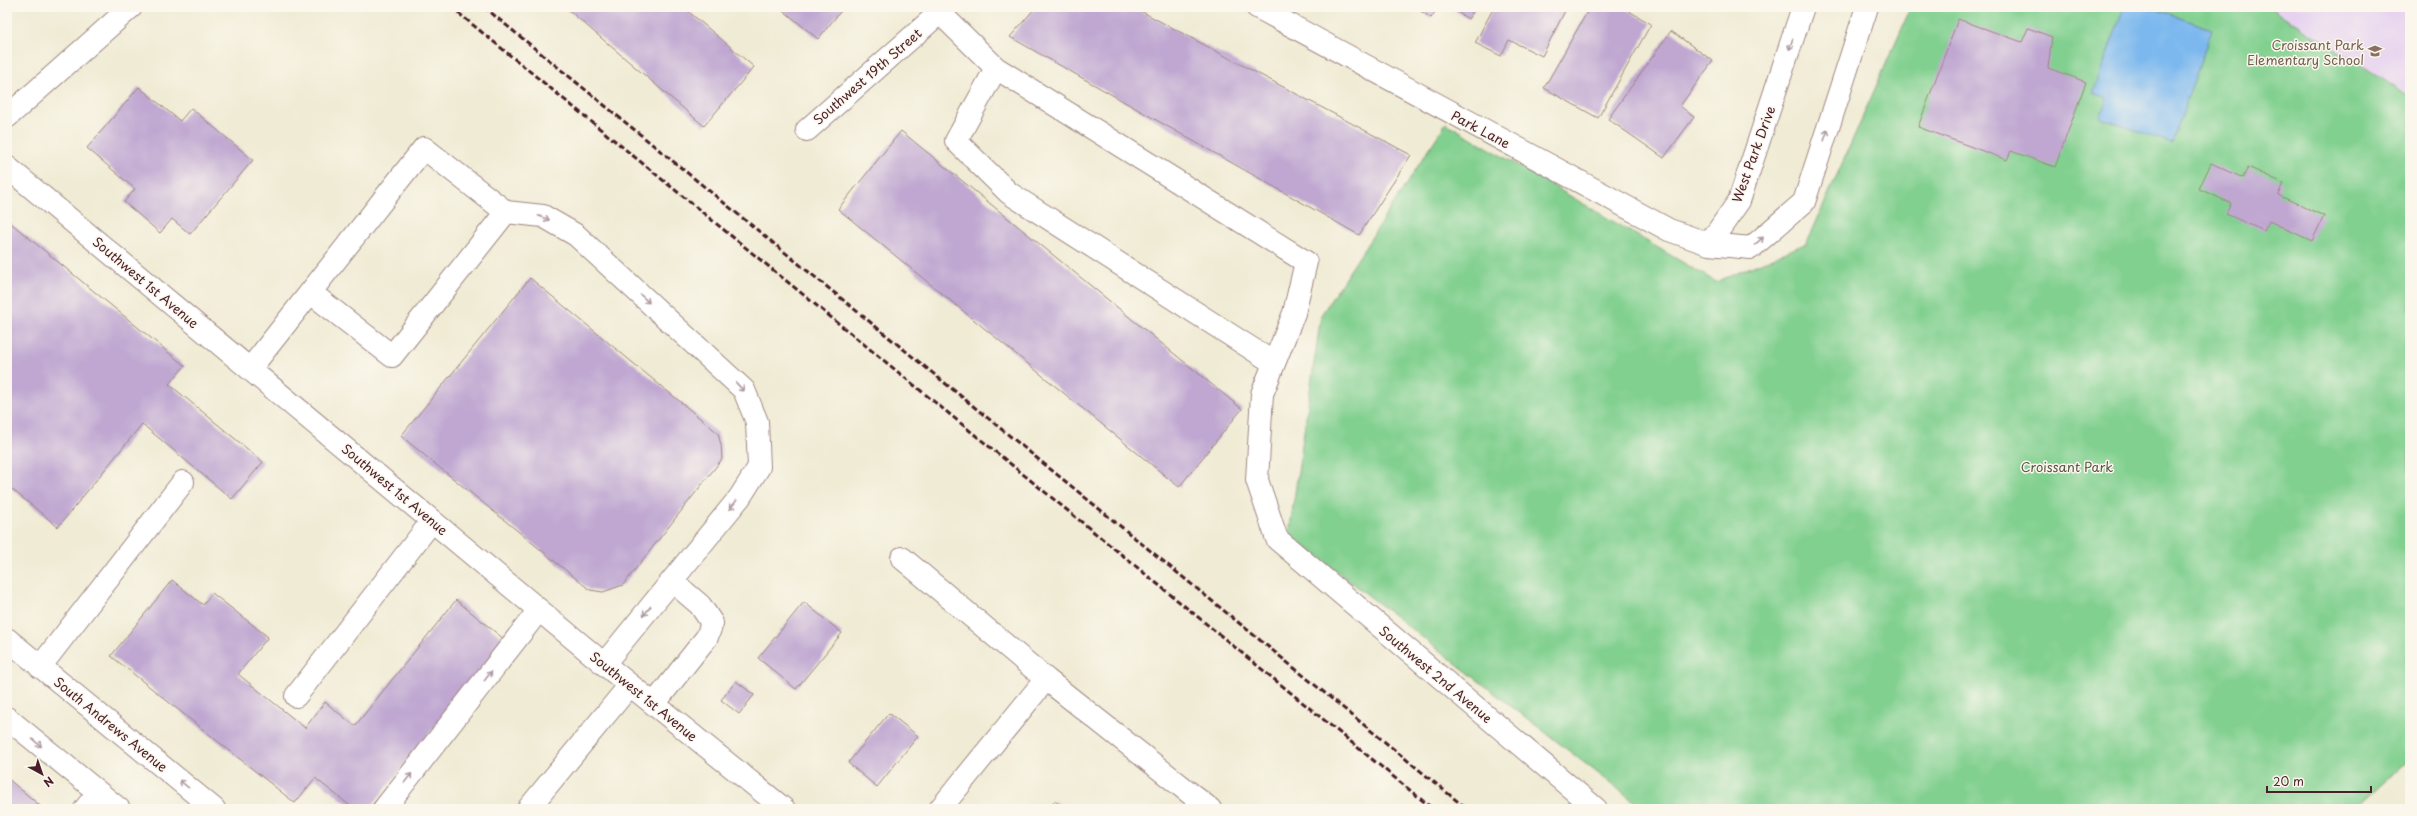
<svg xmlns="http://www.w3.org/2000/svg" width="2417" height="816" font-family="'Playpen Sans',sans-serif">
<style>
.built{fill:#e6d2f0}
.green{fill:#82d090;stroke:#66785e}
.water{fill:#7cb8ee;stroke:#636c8c}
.building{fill:#bfa7d1}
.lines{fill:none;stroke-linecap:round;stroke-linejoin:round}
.minor-casing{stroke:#9d8580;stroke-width:24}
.major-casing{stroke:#9d8580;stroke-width:24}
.minor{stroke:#fff;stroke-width:22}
.major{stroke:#fff;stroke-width:22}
.rail{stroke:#4a1f2b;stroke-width:3;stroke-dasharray:6 3;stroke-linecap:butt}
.oneway{stroke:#ae9aa0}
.labels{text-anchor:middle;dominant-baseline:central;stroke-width:3;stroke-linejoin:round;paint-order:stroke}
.education-label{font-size:13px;fill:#785e54;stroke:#fbf7ec;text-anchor:end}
.street-label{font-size:13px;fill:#4a1f2b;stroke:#fbf7ec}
.park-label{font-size:13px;fill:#5b5449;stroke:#fbf7ec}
</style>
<rect width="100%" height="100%" fill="#fbf7ec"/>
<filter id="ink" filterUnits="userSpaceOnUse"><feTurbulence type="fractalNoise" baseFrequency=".025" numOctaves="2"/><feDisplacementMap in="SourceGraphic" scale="8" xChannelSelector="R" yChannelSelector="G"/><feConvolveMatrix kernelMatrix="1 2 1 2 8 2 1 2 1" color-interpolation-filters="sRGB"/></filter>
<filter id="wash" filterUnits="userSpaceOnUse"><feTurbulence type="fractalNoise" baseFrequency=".012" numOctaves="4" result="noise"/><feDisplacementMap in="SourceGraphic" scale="16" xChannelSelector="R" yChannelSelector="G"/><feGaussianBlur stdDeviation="0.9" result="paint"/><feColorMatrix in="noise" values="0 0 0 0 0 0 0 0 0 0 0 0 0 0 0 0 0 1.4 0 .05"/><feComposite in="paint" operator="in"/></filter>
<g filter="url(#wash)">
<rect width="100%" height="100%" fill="#f0ebd4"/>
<path class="built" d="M2269,7H2410V96Z"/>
<path class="green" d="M1911,7H2269L2410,96V758L2355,809H1644L1289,534L1321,315L1446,123L1716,282L1807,243Z"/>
<path class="water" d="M2124,7H2148L2212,29L2172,143L2100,118L2107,98L2093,93Z"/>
<g id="blocks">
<path class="building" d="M565,7H683L754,67L704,126Z
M779,7H844L818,39Z
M1036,7H1133L1411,155L1359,235L1010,37Z
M1415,7H1438L1431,18Z
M1450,7H1476L1468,19Z
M1494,7H1567L1542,56L1509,40L1501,56L1475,43Z
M1590,7H1622L1651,24L1598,118L1544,88Z
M1958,19L2022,42L2028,28L2052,37L2048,68L2086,82L2055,167L2011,151L2007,160L1918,127Z
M1671,31L1713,61L1680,106L1694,117L1664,158L1608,119Z
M139,87L180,121L191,108L253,160L190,234L172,219L160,233L124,202L135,189L87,148Z
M901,131L1242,409L1179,487L838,209Z
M2211,163L2243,178L2248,167L2283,183L2278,195L2324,216L2312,241L2269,221L2264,231L2226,214L2231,203L2199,189Z
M7,220L185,366L169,384L263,462L232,499L142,424L58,527L7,485V343L10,340L7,338Z
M530,278L718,433L721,445L722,459L623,585L603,592L590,590L401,436Z
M172,580L203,605L212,593L268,637L238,674L305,728L325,702L355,726L456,600L505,640L369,809H354L315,778L295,803L111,656Z
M804,602L842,633L796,689L758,658Z
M736,681L754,695L739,714L721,700Z
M889,713L918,736L877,787L848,763Z
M7,778L44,809H7Z
M1055,801L1064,809H1048Z"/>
</g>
</g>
<g filter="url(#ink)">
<use href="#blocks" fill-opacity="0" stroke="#9d8580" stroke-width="1"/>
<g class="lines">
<defs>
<path id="minor" d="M1257,7L1669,230L1709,244L1751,248L1804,202L1867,7
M940,13L996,68L1306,262L1294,313L1262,394L1257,480L1277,539L1596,809
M996,68L956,141L1009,193L1274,363
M7,117L131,7
M807,130L946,7
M7,167L604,664L784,809
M506,212L543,216L576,235L744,390L757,422L759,467L740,497L604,664
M1709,244L1739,201L1803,7
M250,369L424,148L506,212L392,356L311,293
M902,558L1046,679L940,809
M40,667L183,482
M1046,679L1210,809
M296,696L432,521
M654,704L707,637L712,623L700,605L672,581
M85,809L98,793
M384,809L539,610
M528,809L630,685"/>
<path id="major" d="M7,639L214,809
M7,718L119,809"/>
</defs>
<use href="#minor" class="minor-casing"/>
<use href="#major" class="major-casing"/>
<use href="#minor" class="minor"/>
<use href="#major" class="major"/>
<path class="rail" d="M451,7L1433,809
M484,7L1467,809"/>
</g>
<defs><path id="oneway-shaft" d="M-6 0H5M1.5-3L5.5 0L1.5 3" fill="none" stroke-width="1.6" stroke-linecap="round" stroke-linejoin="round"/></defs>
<g class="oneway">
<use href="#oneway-shaft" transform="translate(1791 44) rotate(108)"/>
<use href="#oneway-shaft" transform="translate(1826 135) rotate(-72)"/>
<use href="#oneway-shaft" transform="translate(544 218) rotate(21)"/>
<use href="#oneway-shaft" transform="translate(1759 241) rotate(-41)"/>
<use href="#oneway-shaft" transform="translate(645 299) rotate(43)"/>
<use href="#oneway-shaft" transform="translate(740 387) rotate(47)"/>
<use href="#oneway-shaft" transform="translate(733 505) rotate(129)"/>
<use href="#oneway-shaft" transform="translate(647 611) rotate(129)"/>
<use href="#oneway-shaft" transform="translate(488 676) rotate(-52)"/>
<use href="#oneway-shaft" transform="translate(37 743) rotate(39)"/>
<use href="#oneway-shaft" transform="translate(408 778) rotate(-52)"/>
<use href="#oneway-shaft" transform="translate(184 784) rotate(-141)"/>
</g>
</g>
<defs>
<symbol id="school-bare" viewBox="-9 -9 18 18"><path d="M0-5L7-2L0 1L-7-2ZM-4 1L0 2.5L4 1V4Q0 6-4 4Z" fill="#8d6e63" stroke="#fbf7ec" stroke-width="2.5" paint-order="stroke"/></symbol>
</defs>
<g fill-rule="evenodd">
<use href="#school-bare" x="2365" y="41" width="20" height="20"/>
</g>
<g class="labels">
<g class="education-label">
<text x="2364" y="44">Croissant Park<tspan x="2364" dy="15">Elementary School</tspan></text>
</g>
<g class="street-label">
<text transform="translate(867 76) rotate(-41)">Southwest 19th Street</text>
<text transform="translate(1481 129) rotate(28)">Park Lane</text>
<text transform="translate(1753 154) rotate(-70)">West Park Drive</text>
<text transform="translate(146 282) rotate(40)">Southwest 1st Avenue</text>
<text transform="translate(395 489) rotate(40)">Southwest 1st Avenue</text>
<text transform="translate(1436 674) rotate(40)">Southwest 2nd Avenue</text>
<text transform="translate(644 696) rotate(39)">Southwest 1st Avenue</text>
<text transform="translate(111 724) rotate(39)">South Andrews Avenue</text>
</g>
<g class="park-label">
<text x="2067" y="466">Croissant Park</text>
</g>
</g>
<rect width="2417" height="816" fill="none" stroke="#fbf7ec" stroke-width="24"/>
<g transform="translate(42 774) rotate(140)" stroke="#fbf7ec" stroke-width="3" paint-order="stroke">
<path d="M0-3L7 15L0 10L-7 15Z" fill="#4a1f2b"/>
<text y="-6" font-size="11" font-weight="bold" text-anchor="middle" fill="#4a1f2b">N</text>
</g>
<path d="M2267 786v6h104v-6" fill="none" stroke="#4a1f2b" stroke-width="2"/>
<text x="2273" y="786" font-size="12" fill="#4a1f2b" stroke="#fbf7ec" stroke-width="3" paint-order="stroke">20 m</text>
</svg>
